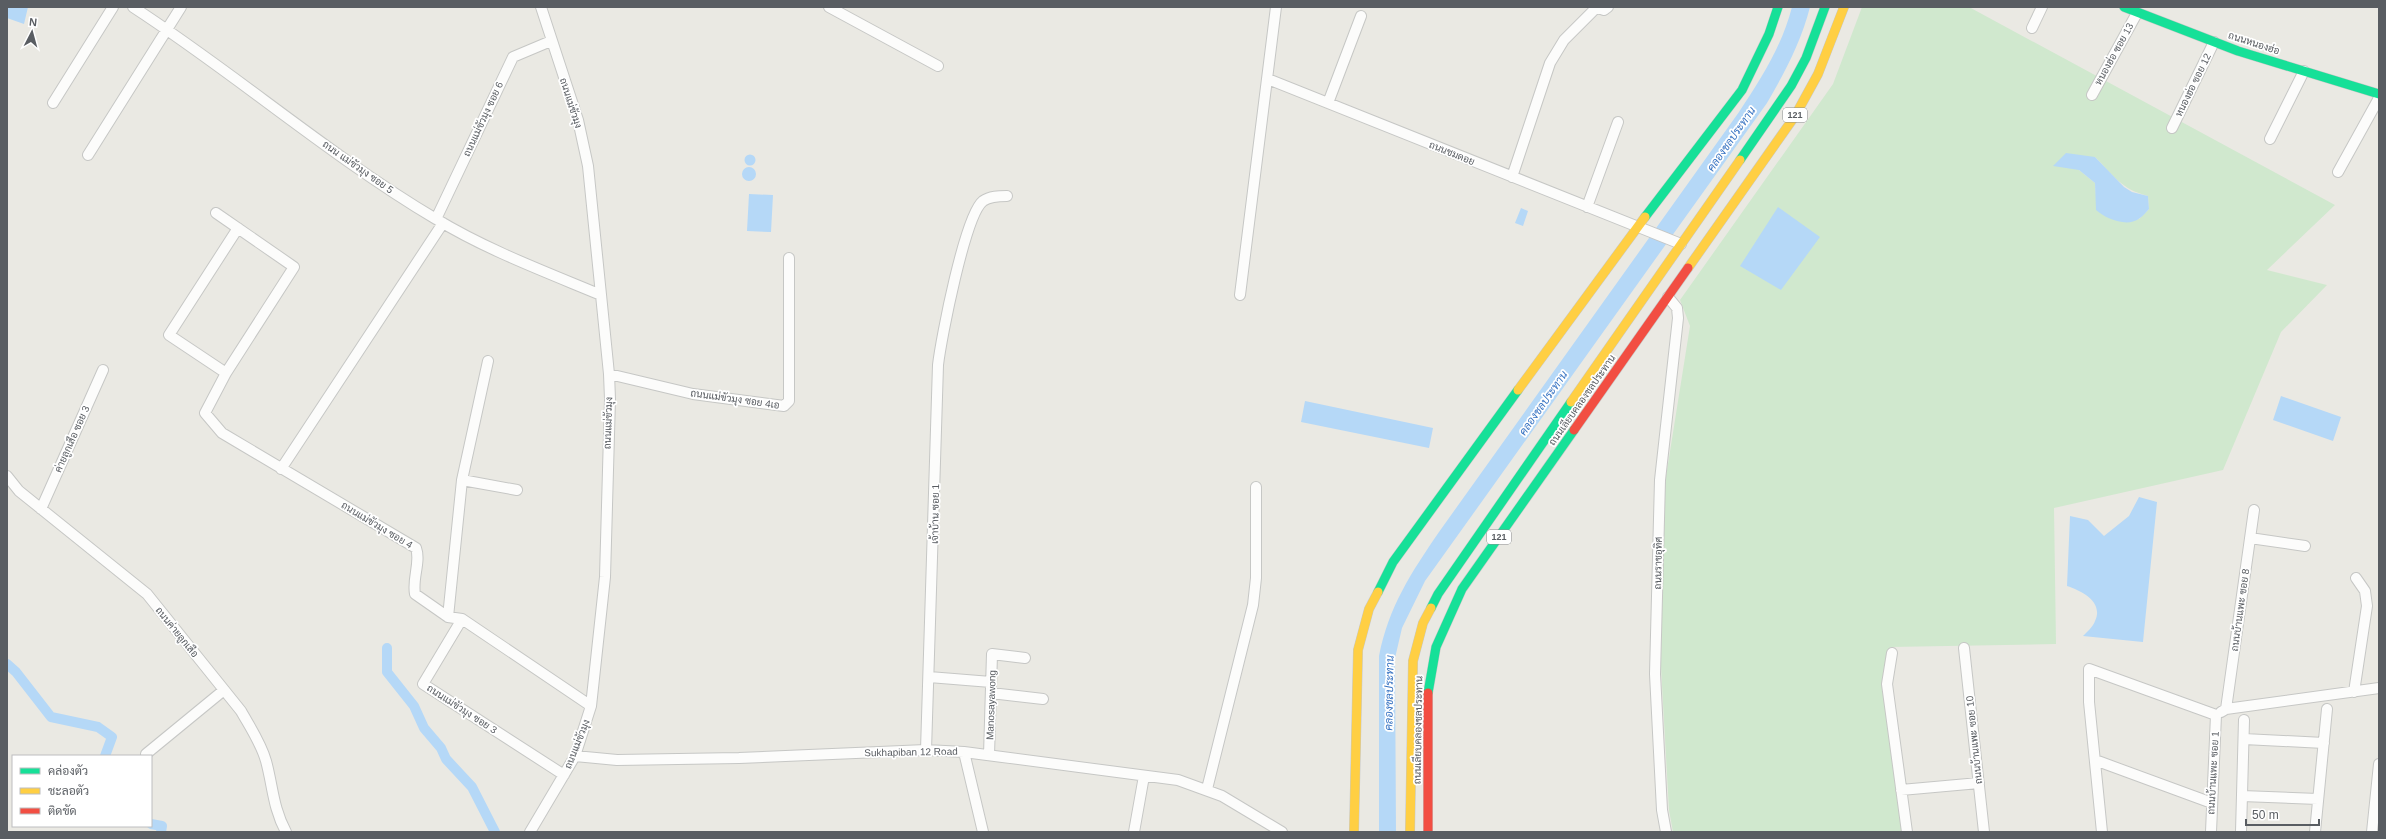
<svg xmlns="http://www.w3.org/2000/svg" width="2386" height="839" font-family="Helvetica,Sarabun,sans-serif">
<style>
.green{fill:#d0e8ce;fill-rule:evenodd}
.water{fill:#b5d8f7}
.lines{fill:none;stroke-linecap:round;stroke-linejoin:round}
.canal{stroke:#b5d8f7;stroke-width:10}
.street-casing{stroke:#c6c7c5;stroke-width:12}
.fast-casing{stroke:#c7c8c7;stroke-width:10}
.slow-casing{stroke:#c7c8c7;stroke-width:10}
.jam-casing{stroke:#c7c8c7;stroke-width:10}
.street{stroke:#fcfcfb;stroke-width:10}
.fast{stroke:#16e098;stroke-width:9}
.slow{stroke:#ffcf43;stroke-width:9}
.jam{stroke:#f24e42;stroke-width:9}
.labels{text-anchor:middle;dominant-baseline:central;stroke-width:3.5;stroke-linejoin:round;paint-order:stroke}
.shield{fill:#fff;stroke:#8b8e91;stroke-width:1}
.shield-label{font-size:9px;font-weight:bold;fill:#595d62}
.street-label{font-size:10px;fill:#595d62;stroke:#fff}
.water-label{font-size:11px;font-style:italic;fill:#3773c2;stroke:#fff}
</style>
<rect width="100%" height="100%" fill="#eae9e3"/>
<path class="green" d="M1862,7H1969L2335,205L2267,270L2327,285L2281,332L2223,470L2054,508L2056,644L1890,647L1883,692L1902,832H1673L1669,810L1661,667L1664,489L1690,326L1680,300L1833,84ZM2095,157C2114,176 2121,189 2148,196L2149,209L2139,219L2123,222L2096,196L2095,183L2079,170Z"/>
<path class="water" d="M7,7H28L24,24L7,18Z
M1792,7H1810C1801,42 1785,72 1767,103L1425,581L1402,628L1395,658L1396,832H1379V656C1389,606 1411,573 1439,532L1739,112C1761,79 1782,46 1792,7Z
M2066,153L2095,157L2124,187L2132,192L2148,196L2149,209C2146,212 2143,216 2140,218C2128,228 2106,219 2096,210L2095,183L2079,170L2053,166Z
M744.5 160a5.5 5.5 0 1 1 11 0a5.5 5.5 0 1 1-11 0Z
M742 174a7 7 0 1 1 14 0a7 7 0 1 1-14 0Z
M749,194L773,195L771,232L747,231Z
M1778,207L1820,237L1781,290L1740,266Z
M1521,208L1528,211L1523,226L1515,223Z
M2281,396L2341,417L2333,441L2273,420Z
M1305,401L1433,428L1429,448L1301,422Z
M2139,497L2157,502L2143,642L2083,636C2087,632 2093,627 2095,621C2104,602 2082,591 2067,586L2070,516L2088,520L2104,536L2129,516Z"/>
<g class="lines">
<path class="canal" d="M387,648V672L414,706L424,728L441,748L446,759L472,787L495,832
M7,664L16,672L51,717L98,727L112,737L105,756
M151,824L162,826L161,832"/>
<defs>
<path id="street" d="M133,7C236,74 330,156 436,219C487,250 546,272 601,295
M829,7L938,66
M1595,7L1604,10L1608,7
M2032,28L2042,7
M1268,79L1681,244
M2092,95L2137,13
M53,103L113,7
M1328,103L1361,16
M2172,128L2214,42
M2270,139L2304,71
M88,155L181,7
M2338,172L2379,98
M1512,177L1550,63L1564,40L1596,8
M1587,207L1618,122
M216,213L294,267L226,373L205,413L222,433L416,548C421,562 412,578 415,594L448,617L462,619L591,706
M436,219L513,57L551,41
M1240,295L1276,7
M226,373L169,335L238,228
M609,374L693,394L784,406L789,401V258
M281,469L443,223
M7,476L19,491L147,594L241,711C250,727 261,743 266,761C273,787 273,808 286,832
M462,480L517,490
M41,509L103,370
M2250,538L2305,546
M448,617L462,480L488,361
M462,619L423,684L564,775
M1964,648L1984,832
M1892,653L1887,684L1907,832
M929,677L991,682
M2354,692L2367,606L2365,591L2356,578
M991,693L1043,699
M2226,709L2254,510
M2221,712L2226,709L2379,688
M2244,739L2324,743
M926,750L938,365C941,339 965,215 983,201C990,196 999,196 1007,196
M964,752L983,832
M146,754L224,690
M989,755L992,654L1025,658
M575,756L617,760L739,758L926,750L964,752L1178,780L1222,796L1282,832
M2095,760L2212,803
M1207,789L1253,605L1256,578V487
M1901,790L1979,783
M2242,796L2318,799
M530,832L575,756L591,706L605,577L610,399L609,374L588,166L578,120L541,7
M1134,832L1144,776
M1666,832L1662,810L1655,674L1660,480L1678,318L1677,308L1668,297
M2102,832L2089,702V669L2216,715
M2211,832L2216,715
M2241,832L2244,720
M2315,832L2327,709
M2372,832L2379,764"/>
<path id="fast" d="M2124,7L2238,51L2379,94
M1740,160L1791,86L1806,58L1825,7
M1645,217L1742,90L1769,34L1778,7
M1378,592L1393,562L1518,390
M1431,608L1438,594L1571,402
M1428,693L1436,647L1462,589L1574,430"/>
<path id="slow" d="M1688,268L1795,116L1818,74L1844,7
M1518,390L1645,217
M1571,402L1740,160
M1354,832L1358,650L1369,609L1378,592
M1410,832L1413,661L1423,623L1431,608"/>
<path id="jam" d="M1574,430L1688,268
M1428,693V832"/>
</defs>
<use href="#street" class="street-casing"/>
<use href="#fast" class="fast-casing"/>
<use href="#slow" class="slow-casing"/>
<use href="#jam" class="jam-casing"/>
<use href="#street" class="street"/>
<use href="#fast" class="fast"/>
<use href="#slow" class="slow"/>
<use href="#jam" class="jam"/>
</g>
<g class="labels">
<g class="shield">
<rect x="1783" y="108" width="24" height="14" rx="3"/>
<rect x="1487" y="530" width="24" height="14" rx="3"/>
</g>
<g class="shield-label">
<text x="1795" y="115">121</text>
<text x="1499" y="537">121</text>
</g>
<g class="street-label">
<text transform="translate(2254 43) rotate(18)">ถนนหนองฮ่อ</text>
<text transform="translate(2114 54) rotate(-61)">หนองฮ่อ ซอย 13</text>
<text transform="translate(2193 85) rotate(-64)">หนองฮ่อ ซอย 12</text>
<text transform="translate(571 103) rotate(72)">ถนนแม่ขัวมุง</text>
<text transform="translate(483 119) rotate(-65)">ถนนแม่ขัวมุง ซอย 6</text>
<text transform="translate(1452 153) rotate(22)">ถนนชมดอย</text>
<text transform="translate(358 167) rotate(35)">ถนน แม่ขัวมุง ซอย 5</text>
<text transform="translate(735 399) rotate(8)">ถนนแม่ขัวมุง ซอย 4เอ</text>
<text transform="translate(1582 400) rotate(-55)">ถนนเลียบคลองชลประทาน</text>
<text transform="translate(608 423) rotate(-88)">ถนนแม่ขัวมุง</text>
<text transform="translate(72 439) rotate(-66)">ค่ายลูกเสือ ซอย 3</text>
<text transform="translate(935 514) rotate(-89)">เจ้าบ้าน ซอย 1</text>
<text transform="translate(377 525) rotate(31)">ถนนแม่ขัวมุง ซอย 4</text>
<text transform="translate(1658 563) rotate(-89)">ถนนราชอุทิศ</text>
<text transform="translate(2240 610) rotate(-82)">ถนนบ้านแพะ ซอย 8</text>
<text transform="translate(177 632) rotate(51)">ถนนค่ายลูกเสือ</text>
<text transform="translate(991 705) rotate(-88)">Manosayawong</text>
<text transform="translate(462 709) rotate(33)">ถนนแม่ขัวมุง ซอย 3</text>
<text transform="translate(1418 730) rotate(-89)">ถนนเลียบคลองชลประทาน</text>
<text transform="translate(1974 740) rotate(-96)">ถนนบ้านแพะ ซอย 10</text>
<text transform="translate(577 744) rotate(-68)">ถนนแม่ขัวมุง</text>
<text transform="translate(911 752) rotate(-1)">Sukhapiban 12 Road</text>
<text transform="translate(2213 773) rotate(-87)">ถนนบ้านแพะ ซอย 1</text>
</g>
<g class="water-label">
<text transform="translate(1731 139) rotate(-55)">คลองชลประทาน</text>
<text transform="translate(1543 403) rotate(-55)">คลองชลประทาน</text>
<text transform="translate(1389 693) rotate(-89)">คลองชลประทาน</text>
</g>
</g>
<rect width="2386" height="839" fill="none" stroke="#595d62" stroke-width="16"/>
<rect x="12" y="755" width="140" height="72" fill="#ffffff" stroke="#bdbec0"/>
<rect x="20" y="768" width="20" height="6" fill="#16e098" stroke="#bdbec0"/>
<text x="48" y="775" font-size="12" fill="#595d62">คล่องตัว</text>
<rect x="20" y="788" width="20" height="6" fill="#ffcf43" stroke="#bdbec0"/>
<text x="48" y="795" font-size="12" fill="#595d62">ชะลอตัว</text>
<rect x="20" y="808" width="20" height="6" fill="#f24e42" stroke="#bdbec0"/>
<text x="48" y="815" font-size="12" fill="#595d62">ติดขัด</text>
<g transform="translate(32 32) rotate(6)" stroke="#ffffff" stroke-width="3" paint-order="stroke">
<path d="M0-3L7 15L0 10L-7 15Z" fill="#595d62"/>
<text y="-6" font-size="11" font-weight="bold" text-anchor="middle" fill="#595d62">N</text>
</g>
<path d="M2246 819v6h73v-6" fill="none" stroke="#595d62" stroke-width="2"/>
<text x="2252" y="819" font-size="12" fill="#595d62" stroke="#ffffff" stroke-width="3" paint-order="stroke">50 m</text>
</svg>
